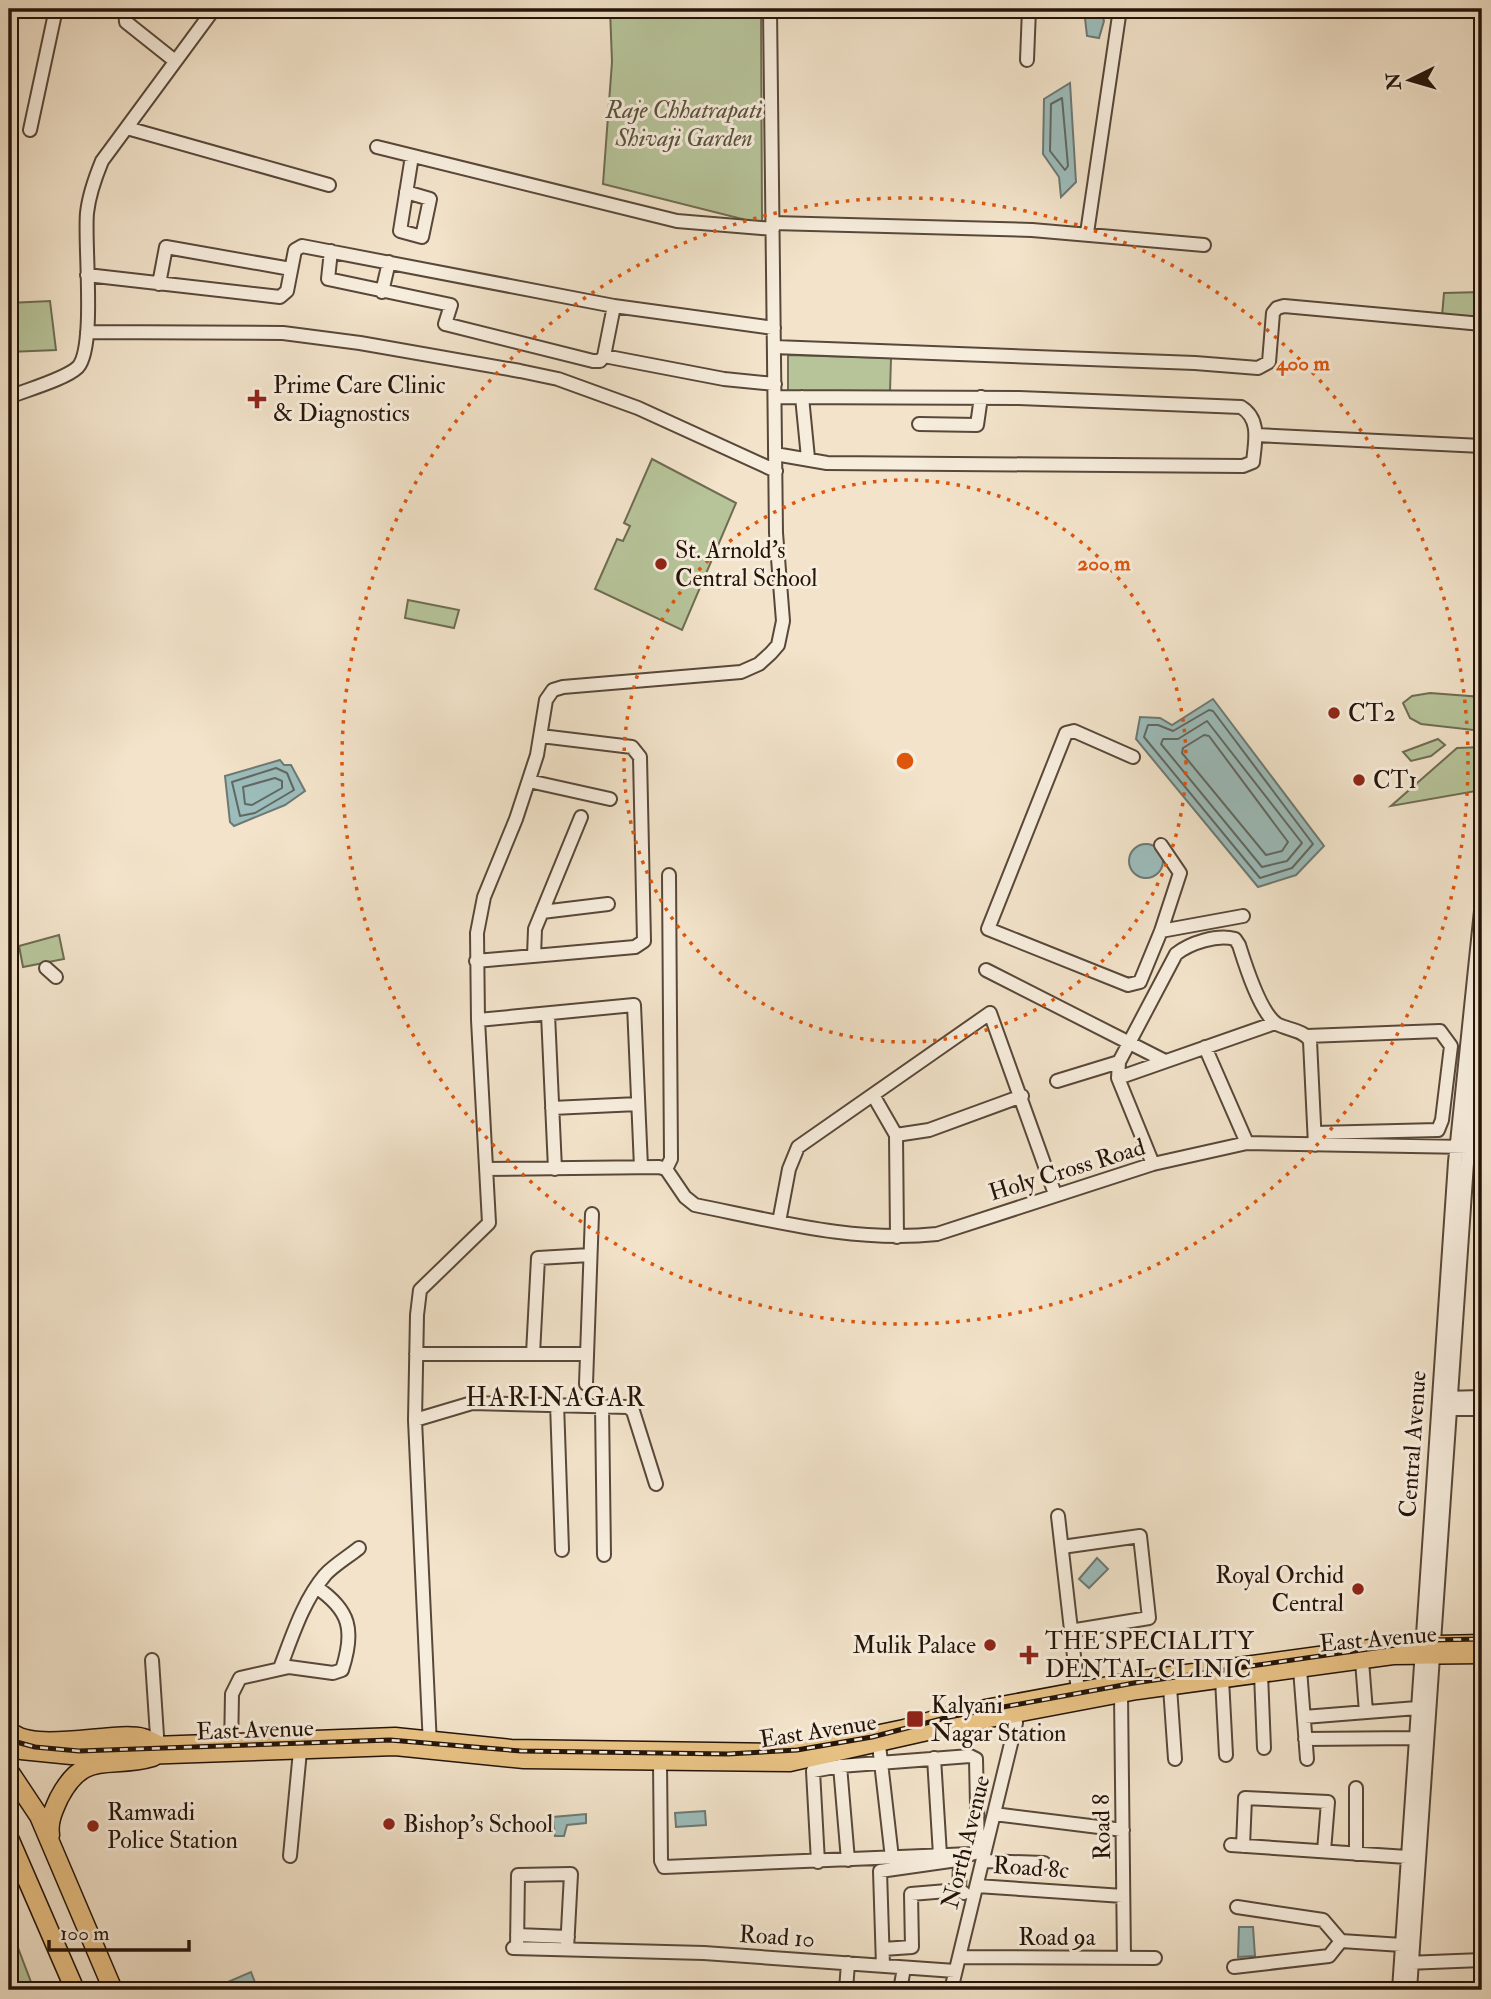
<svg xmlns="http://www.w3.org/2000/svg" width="1491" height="1999" font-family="'IM FELL Double Pica',serif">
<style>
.green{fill:#b7c49a;stroke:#6e6c52;stroke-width:2}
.water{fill:#9cbdbc;stroke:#6c7974;stroke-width:2}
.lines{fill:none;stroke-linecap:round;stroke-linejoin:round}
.shore{stroke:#606862;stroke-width:2}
.minor-casing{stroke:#584839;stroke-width:16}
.major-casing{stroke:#241409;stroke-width:19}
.highway-casing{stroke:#241409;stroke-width:21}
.minor{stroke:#f7eddd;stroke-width:12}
.major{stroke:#e9c285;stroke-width:16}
.highway{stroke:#e9c285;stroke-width:18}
.rail-casing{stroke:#241409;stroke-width:5}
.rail{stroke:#f7eddd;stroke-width:2.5;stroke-dasharray:8;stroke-linecap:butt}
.ring{fill:none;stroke:#de560c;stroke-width:3.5;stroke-dasharray:3.5 7}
.poi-dot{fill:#8f2418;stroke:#f7eddd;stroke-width:2.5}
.labels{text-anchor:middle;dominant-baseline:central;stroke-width:6;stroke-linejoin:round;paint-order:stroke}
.park-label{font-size:24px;font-style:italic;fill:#57523c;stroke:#f7eddd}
.poi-label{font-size:24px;fill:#241409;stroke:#f7eddd;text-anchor:start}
.street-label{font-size:24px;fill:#241409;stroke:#f7eddd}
.neighbourhood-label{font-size:26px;letter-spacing:2px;fill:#241409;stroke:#f7eddd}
.centre{fill:#de560c;stroke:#f7eddd;stroke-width:3.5}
.ring-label{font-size:21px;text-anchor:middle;font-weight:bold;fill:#de560c;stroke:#f7eddd;stroke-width:6;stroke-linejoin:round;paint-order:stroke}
</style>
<rect width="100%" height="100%" fill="#f2e3ca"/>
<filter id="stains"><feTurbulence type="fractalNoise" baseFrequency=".00286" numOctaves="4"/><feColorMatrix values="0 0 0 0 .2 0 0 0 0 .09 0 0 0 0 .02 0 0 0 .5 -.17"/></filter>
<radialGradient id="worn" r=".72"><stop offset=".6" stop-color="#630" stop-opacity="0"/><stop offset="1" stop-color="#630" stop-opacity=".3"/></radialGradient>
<path class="green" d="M610,9H761L762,224L603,184L612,62Z
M1482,292V320L1442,316L1444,293Z
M50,301L56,350L9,352V303Z
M788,355L891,358L890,392L788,395Z
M652,459L736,503L682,630L595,589L617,539L623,541L630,526L624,523Z
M408,600L459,610L454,628L405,618Z
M1430,693L1482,697V731L1421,724L1410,718L1403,703L1412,696Z
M1438,739L1445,745L1431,756L1411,761L1403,752Z
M1482,747V790L1391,806L1457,748Z
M59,935L64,959L23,967L19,946Z
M9,1924L34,1990H9Z"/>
<path class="water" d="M1084,9H1100L1104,21L1099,38L1087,36Z
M1070,83L1076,182L1061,197L1059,177L1043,154L1044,99Z
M1213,699L1324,846L1296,875L1258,887L1136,739L1140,717L1160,718L1172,725Z
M280,760L284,765H291L305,791L285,805L234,826L230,822L225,776Z
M1129 861a17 17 0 1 1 34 0a17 17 0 1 1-34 0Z
M1097,1558L1108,1569L1089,1588L1079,1579Z
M705,1811L706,1825L676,1827L675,1813Z
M586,1814V1823L567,1825L564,1836H555L553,1817Z
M1239,1927H1253L1255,1956L1238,1957Z
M251,1972L256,1985L217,1990L216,1987Z"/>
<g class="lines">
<path class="shore" d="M1062,98L1068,166L1065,170L1050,151L1051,104Z
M1209,710L1213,711L1313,844L1292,868L1260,878L1144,737L1148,725H1158L1173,731Z
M1207,721L1302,843L1287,861L1262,867L1161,744L1163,739H1178Z
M1204,735L1209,736L1288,842L1282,851L1266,855L1182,753L1183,748Z
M276,768L287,773L294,790L255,813L240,816L232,782Z
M275,778L282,781V788L252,805L245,804L243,787Z"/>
<defs>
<path id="minor" d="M125,9L126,22L175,61
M1027,60L1029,9
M127,128L329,185
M30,130L56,9
M377,147L677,221L773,229
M406,192L430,199L422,237L400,231L412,156
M773,223L1032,230L1204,245
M1087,233L1120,9
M331,251L328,279L451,305L445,324L593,361H600L604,356L614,306
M87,275L280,297L287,291L295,250L302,246L614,306L774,328
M159,284L166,247L291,269
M382,292L389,262
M87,332L283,333L360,343L520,371L558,379L638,408L776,471
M774,347L1195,363L1258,368L1269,362L1273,313L1277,308L1284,306L1482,324
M604,356L724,379L775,384
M9,397C26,390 66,379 78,367C96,347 84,243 87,213C89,194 95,178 102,161L214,9
M775,397L1019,398L1241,407C1261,419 1255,442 1253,462L1243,466L827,463L775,454
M802,397L808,458
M919,424L977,425L981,397
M1256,435L1482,446
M1133,757L1074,731L1066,733L988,929L1128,985L1140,982L1161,931L1180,873L1161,845
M529,781L610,799
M542,912L608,904
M1161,931L1243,916
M534,956L535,929L581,817
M476,961L635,947L644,941L640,757L632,747L541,736
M46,968L56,977
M986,970L1165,1061
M548,1014L555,1169
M478,1020L634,1005L641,1167
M1307,1036L1440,1031L1451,1046L1442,1120L1438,1130L1315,1133
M1205,1047L1247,1143
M1118,1078L1275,1023
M1057,1081L1119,1062
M873,1095L896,1135L897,1237
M552,1108L638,1104
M896,1135L929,1130L1022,1096
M1153,1164L1118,1078L1119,1062L1176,954C1190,943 1217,934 1235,939L1239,945C1245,964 1260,1013 1277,1024C1288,1030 1304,1030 1310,1041L1315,1145
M486,1169L659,1167L666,1169L685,1197L695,1205C775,1221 856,1243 937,1234L1153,1164L1247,1143L1468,1147
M666,1169L671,1159L669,875
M779,1222L789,1169L798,1147L990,1013L1055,1194
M416,1354H586
M533,1354L538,1258L590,1255
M586,1384L592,1214
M1444,1398L1482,1397
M557,1403L562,1550
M602,1406L604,1555
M1444,1409H1482
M415,1420L472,1403L628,1407L633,1411L656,1484
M1058,1516L1078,1691
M1062,1547L1140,1536L1149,1618L1070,1631
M152,1660L158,1751
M1362,1661L1366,1712
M280,1668C292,1637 303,1601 325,1575C334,1565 348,1557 359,1548
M1300,1669L1307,1759
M1261,1674L1264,1748
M1222,1679L1226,1755
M1170,1687L1175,1759
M1121,1694L1124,1958
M1304,1717L1417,1708
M1305,1739L1415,1738
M879,1745L892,1858
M430,1746L415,1420L417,1315L420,1290L489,1223L478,1020L477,933L484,897L516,819L537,755L546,700L553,690L563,687L741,672L759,664L771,653L778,645L783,621L776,533L770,9
M231,1750L232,1694L240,1678L289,1667L333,1673L342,1670C355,1630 350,1610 316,1587
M934,1758L940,1855
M660,1763L661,1861L664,1867L971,1854L978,1852L976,1759L970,1756L840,1766L813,1771L818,1862
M840,1766L848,1860
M994,1814L1123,1830
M1231,1845L1407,1857
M1243,1846L1245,1798L1328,1802L1324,1851
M1356,1854V1788
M290,1856L300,1751
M983,1861L1044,1863
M977,1886L1123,1896
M1237,1907L1323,1920L1341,1941
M517,1935L568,1937
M1341,1941L1402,1945
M513,1948L704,1953L955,1971
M517,1948L518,1875L571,1874L567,1949
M883,1949L912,1947L911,1894L959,1890L964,1893
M959,1957L1155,1958
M1406,1963L1482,1960
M883,1966L880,1871L957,1860L960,1864L959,1890
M1234,1967L1329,1956L1341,1941
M846,1990L848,1963
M900,1990L904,1968
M951,1990L1016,1723L1014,1706
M1399,1990L1455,1162L1482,901
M1410,1990L1467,1163L1482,1013"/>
<path id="major" d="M99,1747L395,1736L511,1748L789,1752L904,1728L948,1715L1135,1680L1392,1645L1482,1643
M21,1751L71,1756H115
M141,1756L395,1747L524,1760L790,1763L963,1724L1137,1691L1393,1656L1482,1655"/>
<path id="highway" d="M9,1730C32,1755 115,1730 143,1738C148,1739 154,1743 158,1745
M9,1771L39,1816L113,1990
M50,1835C48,1822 53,1811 59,1798C85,1748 110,1770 153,1757
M9,1838L75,1990"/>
</defs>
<use href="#minor" class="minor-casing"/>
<use href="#major" class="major-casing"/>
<use href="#highway" class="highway-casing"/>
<use href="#minor" class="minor"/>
<use href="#major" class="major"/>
<use href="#highway" class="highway"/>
<defs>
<path id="rail" d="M9,1740L35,1747L79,1751L390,1740L521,1751L728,1754L797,1750L872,1737L949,1717L1134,1683L1430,1640L1482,1639"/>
</defs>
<use href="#rail" class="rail-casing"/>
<use href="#rail" class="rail"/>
</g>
<g class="ring">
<circle cx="905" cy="761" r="281"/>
<circle cx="905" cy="761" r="563"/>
</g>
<g class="poi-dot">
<path d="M253.5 388.5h7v7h7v7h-7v7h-7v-7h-7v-7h7z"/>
<circle cx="661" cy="564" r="7"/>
<circle cx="1334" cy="713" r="7"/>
<circle cx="1359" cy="780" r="7"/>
<circle cx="1358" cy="1589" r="7"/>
<circle cx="990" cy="1645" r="7"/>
<path d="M1025.5 1644.5h7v7h7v7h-7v7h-7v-7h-7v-7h7z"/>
<rect x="906" y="1710" width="18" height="18" rx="3.5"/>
<circle cx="389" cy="1824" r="7"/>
<circle cx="93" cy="1826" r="7"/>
</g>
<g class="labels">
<g class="park-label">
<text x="684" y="110">Raje Chhatrapati<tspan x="684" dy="28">Shivaji Garden</tspan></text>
</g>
<g class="poi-label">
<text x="273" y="385">Prime Care Clinic<tspan x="273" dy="28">&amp; Diagnostics</tspan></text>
<text x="675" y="550">St. Arnold's<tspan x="675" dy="28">Central School</tspan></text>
<text x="1348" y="713">CT2</text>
<text x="1373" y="780">CT1</text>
<text x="1344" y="1575" text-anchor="end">Royal Orchid<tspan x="1344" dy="28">Central</tspan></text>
<text x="1045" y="1641">THE SPECIALITY<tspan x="1045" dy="28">DENTAL CLINIC</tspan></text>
<text x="976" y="1645" text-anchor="end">Mulik Palace</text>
<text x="931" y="1705">Kalyani<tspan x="931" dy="28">Nagar Station</tspan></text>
<text x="107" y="1812">Ramwadi<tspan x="107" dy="28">Police Station</tspan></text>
<text x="403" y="1824">Bishop's School</text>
</g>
<g class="street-label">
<text transform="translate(1067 1170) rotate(-17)">Holy Cross Road</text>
<text transform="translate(1413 1444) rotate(-86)">Central Avenue</text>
<text transform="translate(1378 1639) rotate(-5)">East Avenue</text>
<text transform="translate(255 1730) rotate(-2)">East Avenue</text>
<text transform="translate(818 1731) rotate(-9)">East Avenue</text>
<text transform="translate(1102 1827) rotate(-91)">Road 8</text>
<text transform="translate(966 1842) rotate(-76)">North Avenue</text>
<text transform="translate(1031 1868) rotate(4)">Road 8c</text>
<text transform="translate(777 1937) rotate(4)">Road 10</text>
<text x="1057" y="1937">Road 9a</text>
</g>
<g class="neighbourhood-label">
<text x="556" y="1398">HARINAGAR</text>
</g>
</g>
<circle cx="905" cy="761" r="10" class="centre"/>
<g class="ring-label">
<text x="1303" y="370">400 m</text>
<text x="1104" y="570">200 m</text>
</g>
<rect width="1491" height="1999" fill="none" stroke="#f2e3ca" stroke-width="35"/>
<rect x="10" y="10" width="1470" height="1978" fill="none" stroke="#241409" stroke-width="3.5"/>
<rect x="18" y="18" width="1456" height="1964" fill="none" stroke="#241409" stroke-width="2"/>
<g transform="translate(1410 80) rotate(265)" stroke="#f7eddd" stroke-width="5" paint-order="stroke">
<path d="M0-5L12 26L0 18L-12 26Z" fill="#241409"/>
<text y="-10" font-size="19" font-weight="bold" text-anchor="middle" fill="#241409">N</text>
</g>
<path d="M49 1940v10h140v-10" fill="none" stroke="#241409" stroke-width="3.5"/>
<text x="60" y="1940" font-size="21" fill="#241409" stroke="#f7eddd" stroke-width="5" paint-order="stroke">100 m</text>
<rect width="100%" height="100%" filter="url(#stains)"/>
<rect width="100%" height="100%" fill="url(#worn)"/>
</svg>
